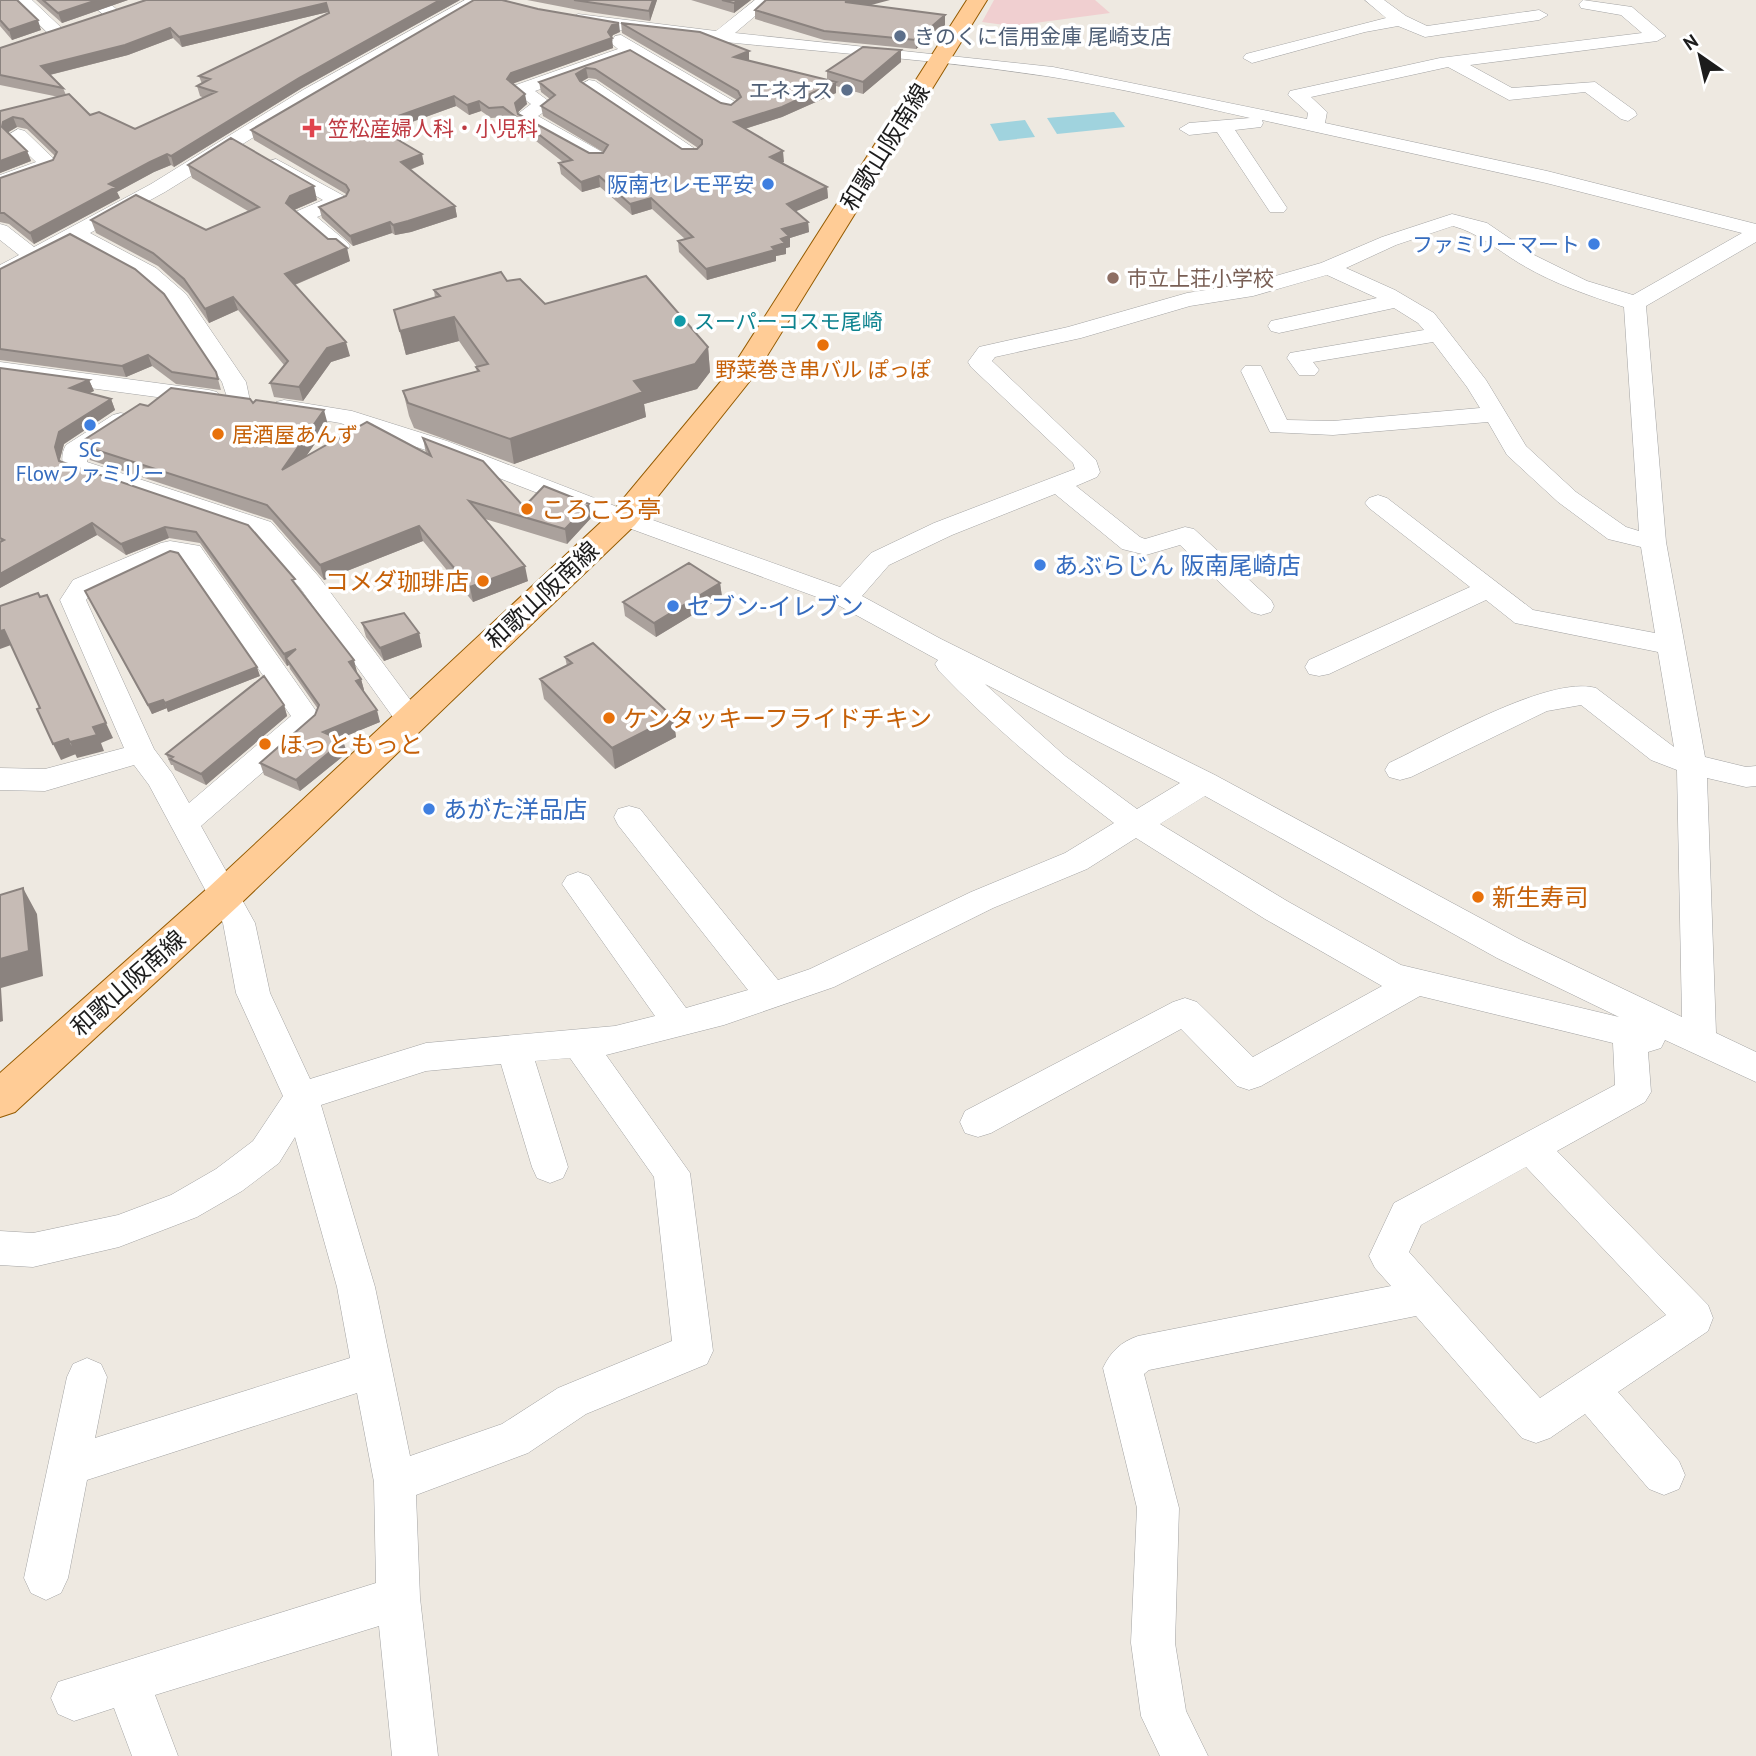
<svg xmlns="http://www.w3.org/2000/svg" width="1756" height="1756" font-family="'PT Sans','Noto Sans JP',sans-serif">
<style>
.commercial{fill:#f0cfd0}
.water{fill:#a0d3de}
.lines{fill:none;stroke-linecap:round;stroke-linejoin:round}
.minor-casing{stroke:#a3a3a3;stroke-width:1}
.major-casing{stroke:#955b00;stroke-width:2}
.minor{fill:#fff;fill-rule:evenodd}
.major{fill:#ffcc96;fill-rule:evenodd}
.wall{fill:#aaa19c;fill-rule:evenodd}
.shaded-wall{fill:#8b837f}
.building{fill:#c6bbb5;stroke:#8b837f;stroke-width:2;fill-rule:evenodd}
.service-dot{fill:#5c6f8a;stroke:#fff;stroke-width:2.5}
.health-dot{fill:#e0444e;stroke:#fff;stroke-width:2.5}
.shop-dot{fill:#3f7fe0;stroke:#fff;stroke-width:2.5}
.education-dot{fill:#8d6e63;stroke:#fff;stroke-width:2.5}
.culture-dot{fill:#0f9aa8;stroke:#fff;stroke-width:2.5}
.food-dot{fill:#e8710a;stroke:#fff;stroke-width:2.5}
.labels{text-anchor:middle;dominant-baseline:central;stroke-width:7;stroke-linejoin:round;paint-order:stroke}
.far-service-label{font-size:21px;fill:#4e5e75;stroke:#fff;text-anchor:start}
.far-health-label{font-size:21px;fill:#be3a42;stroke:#fff;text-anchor:start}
.far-shop-label{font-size:21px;fill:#366cbe;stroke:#fff;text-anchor:end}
.far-education-label{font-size:21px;fill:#785e54;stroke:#fff;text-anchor:start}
.far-culture-label{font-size:21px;fill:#0d838f;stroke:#fff;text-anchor:start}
.far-food-label{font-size:21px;fill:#c56008;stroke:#fff}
.street-label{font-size:24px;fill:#1c1c1c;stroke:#fff}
.food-label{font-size:24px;fill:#c56008;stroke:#fff;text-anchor:start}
.shop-label{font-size:24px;fill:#366cbe;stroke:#fff;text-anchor:start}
</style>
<rect width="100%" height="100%" fill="#eee9e1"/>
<path class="commercial" d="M994,0H1095L1110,13L1012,26L982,22Z"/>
<path class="water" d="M1114,112L1125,127L1057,134L1047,118Z
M1025,120L1035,137L999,141L990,124Z"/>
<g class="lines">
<defs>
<path id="minor" d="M14,0H32L67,33L64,37H52Z
M87,0H106L122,14L119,18H107Z
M465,0H485L317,98L165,192L90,233L156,268L186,294L246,382L250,401L246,406H230L222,382L170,303L140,278L74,242L0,280V265L19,255L0,240V224L7,226L34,247L151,184L303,90Z
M755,0H774L735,33L1053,67L1307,119L1308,113L1288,95L1290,91L1440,58L1642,33L1621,15L1581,8L1579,4L1583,0L1632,7L1666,36L1657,41L1470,65L1512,88L1595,82L1635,111L1637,115L1628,121L1621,119L1585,92L1509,100L1448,67L1311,97L1327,112L1325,123L1547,171L1756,224V242L1646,306L1666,542L1705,757L1746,767L1756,766V786L1746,787L1707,778L1716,1033L1756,1052V1082L1665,1040L1661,1048L1648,1052L1651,1092L1645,1102L1557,1151L1708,1305L1713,1318L1708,1331L1618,1392L1679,1461L1685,1475L1679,1489L1664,1495L1649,1489L1585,1414L1550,1438L1536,1443L1522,1438L1416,1316L1149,1370L1144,1374L1179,1508L1175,1643L1186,1711L1208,1756H1160L1141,1716L1131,1643L1137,1508L1103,1368C1111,1351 1121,1342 1138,1336L1391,1286L1375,1268L1369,1256L1394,1203L1615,1085L1613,1043L1420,996L1261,1086L1249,1090L1237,1086L1181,1029L991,1133L978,1137L965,1133L960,1122L965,1111L1173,1002L1185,998L1197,1002L1253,1057L1382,986L1265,919L1136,838L1087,869L993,908L834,987L724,1025L606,1055L690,1173L713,1351L707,1364L586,1414L528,1453L416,1495L420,1598L438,1756H392L379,1626L155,1695L178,1756H132L114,1708L74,1721L58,1714L51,1698L58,1682L376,1583L374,1482L357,1393L87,1480L68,1578L61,1593L46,1600L31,1593L24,1578L67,1377L73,1364L87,1358L101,1364L107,1377L95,1438L350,1358L337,1287L295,1137L279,1163L242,1191L197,1217L119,1247L33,1267L0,1265V1231L33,1233L118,1215L171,1195L216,1169L253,1141L283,1096L236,993L223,923L149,785L134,765L45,791L0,790V768L45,769L124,748L60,600L73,580L161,543L170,541L200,546L321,718L317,725L201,826L255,923L270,993L310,1079L426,1043L615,1026L655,1016L562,884L567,876L578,872L589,876L686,1008L748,990L618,825L614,817L618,809L629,806L640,809L778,980L810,969L971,892L1065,853L1114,823C1052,776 993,727 939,671L935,664L938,660L836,604L615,523L429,451L340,423L276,412L272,407L276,402L284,400L352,411L447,441L633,513L840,587L871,553L934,523L1075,469L1073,463L971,367L968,362L979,347L1068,327L1187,293L1251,283L1321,263L1382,237L1452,214L1487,223L1534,255L1587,281L1633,295L1742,233L1546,183L1262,120L1263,123L1261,127L1235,130L1287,208L1284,212H1270L1217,132L1189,135L1179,129L1189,123L1250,118C1184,103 1119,88 1052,77C895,53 735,48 578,24L569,19L578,14L716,31ZM1453,226C1479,233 1496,249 1519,263C1552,283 1587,295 1624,307L1639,531L1626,527L1576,492L1526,446L1486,380L1434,313L1395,290L1346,268L1396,245ZM1327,275L1377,298L1271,321L1268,326L1271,331L1279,333L1394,308L1418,323L1424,330L1290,353L1287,358L1299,375H1315L1319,370L1313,362L1433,342L1467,387L1480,408L1333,421L1287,420L1261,366H1245L1241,371L1270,432L1333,435L1488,422L1507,455L1558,502L1608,539L1641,547L1655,633L1533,610L1387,498L1378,495L1369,498L1365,503L1369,508L1470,587L1309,660L1305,667L1309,674L1319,676L1329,674L1486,600L1515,623L1658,652L1674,747L1596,688C1548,675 1436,741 1389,763L1385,770L1389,777L1400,780L1411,777L1547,711L1581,705L1651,760L1677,770L1682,1017L1521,940L1215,775L941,639L862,596L889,565L952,535L1055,494L1122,549L1146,555L1180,545L1251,612L1261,615L1271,612L1274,606L1271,600L1194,529L1185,527L1145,539L1140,537L1076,486L1097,477L1100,472L1096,460L992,361L995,357L1081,338L1190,306L1253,296ZM173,557L183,559L291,716L189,803L172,773L154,749L86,600L92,592ZM985,684L1180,783L1137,809L1065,756ZM1205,796L1497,958L1619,1017L1401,965L1287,901L1160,824ZM570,1058L654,1177L672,1341L558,1388L502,1424L410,1456L375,1287L321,1105L426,1071L501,1064L532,1167L537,1178L550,1183L563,1178L568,1167L535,1061ZM1526,1167L1666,1315L1540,1398L1409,1252L1421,1225Z
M1365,0H1384L1406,16L1427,26L1539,10L1548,15L1539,20L1425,37L1398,26L1365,32L1252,63L1243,58L1246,54L1386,18Z
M621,35L737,103L739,107L730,113L723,111L631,57L535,91L554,105L538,116L604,153L607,157L604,161H590L521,122L519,113L531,104L511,90L513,86L618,49L611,43L615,36Z
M589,80L595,81L701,153L698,157H684L583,89L580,85Z
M18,129L25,131L59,164L56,168L0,188V175L36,162L8,135Z
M276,159L346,197L349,201L346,205L317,217L347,242L350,246L347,250H333L295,220L292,216L295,212L323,200L269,169L266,165L269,161Z
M0,362L209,390L217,392L221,397L217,402L209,404L0,376Z
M121,413L129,415L133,420L87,453V462L271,522L319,577L420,713L424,720L420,727L410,730L400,727L301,589L253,534L66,471C61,464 61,453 66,445L113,415Z"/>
<path id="major" d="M967,0H987L757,372L635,525L237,907L15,1112L0,1117V1073L209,887L613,511L732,368Z"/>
</defs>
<use href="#minor" class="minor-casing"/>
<use href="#major" class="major-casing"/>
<use href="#minor" class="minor"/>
<use href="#major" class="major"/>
</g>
<path class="wall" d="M0,0L41,30L12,40L0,26Z
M36,0H128L62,23Z
M146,0H460L302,88L174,167L171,165L154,172L117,192L120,198L34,244L9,224L0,222V178L53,160L55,156L27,129L17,127L8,132L27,151L31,161L0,173V111L59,97L0,85V48ZM328,12V14L199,76L202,84L197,86L200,96L204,98L135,129L90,115L66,95L63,88L50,75L128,55L173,38L182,47Z
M527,0H657L650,21L589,12Z
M691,0H751L734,13Z
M870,5L945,25L916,49L824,40L755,19V10Z
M621,23L749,51V61L827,80V71L901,62L863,94L836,86V93L782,117L745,129L784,162L782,163L827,187L828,198L795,211L808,222L809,232L790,238V247L786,248V254L776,256V261L707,280L679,252L678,241L685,239L652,209L632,215L600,187L582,192L561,174L559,163L563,162L505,117L491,118L481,111L469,115L456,106L385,132L424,164L410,170L455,206L457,217L411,232L395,235L392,233L353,246L322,218L319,207L346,196V194L254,140L251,130L620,32L613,35L611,37L613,48L513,83L527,104L518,112V114L589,153H603V152L543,116L541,106L550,99L541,92L539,82L630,50L721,103L731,105L737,100L622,33ZM588,78L596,79L698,148L697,149H682L581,82Z
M188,165L317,200L294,210L350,261L295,285L350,356L331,362L303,401L274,397L270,383L284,365L238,310L209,323L188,293L158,266L96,233L91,220L206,230L248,211L192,178Z
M0,269L216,372L221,390L176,384L152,366L126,377L0,360Z
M507,281L545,304L708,347L710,372L697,389L644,404L646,417L514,464L414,428L409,416L403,391L477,372L476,367H477L459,341L406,355L394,310L435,298L434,290Z
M0,368L89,380L94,391L89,393L111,399L115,410L64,444L60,459V462L248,525L298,587L357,672H356L361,679L364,690L363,691L380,722L338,739L343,741L347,753L300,791L264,775L260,763L315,715L318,709L290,669L289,665L287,666L200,543L169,538L126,555L97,535L0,588Z
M253,403L328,425L306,456L426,454L423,438L524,507L591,518L567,544L485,519L528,581L473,602L423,541L324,580L272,520L90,460L84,446Z
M720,583L722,597L656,637L625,616L623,602Z
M85,591L260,676L168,712L167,708L152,714Z
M362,623L419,633L422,647L384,661L366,637Z
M565,657L673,717L676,737L615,769L544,699L540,679L567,666Z
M284,705L287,716L206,785L175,770L173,765H171L166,754Z"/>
<path class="shaded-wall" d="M97,0H128L62,23L58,13Z
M440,0H460L302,88L174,167L171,156L299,78Z
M653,0H657L650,21L649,11Z
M738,0H751L734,13V3Z
M854,0H890L845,12V2Z
M326,3L328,12L182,47L179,37Z
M945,15V25L916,49V40Z
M38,20L41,30L12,40L9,30Z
M619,23L620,32L613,35L611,39L612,38L613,48L512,84L507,79L511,73L608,32L612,25Z
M170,28L173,38L128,55L45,76L41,66Z
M901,50V62L863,94V82Z
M749,51V61L734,57Z
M586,68L588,78L577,84L576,74Z
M836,82V93L782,117L734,132V122Z
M525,94L527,104L516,114L515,103Z
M454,96L456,106L375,135L373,125Z
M479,101L481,111L469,115L467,105Z
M13,117L17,127L7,133L2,127L3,122Z
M27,151L31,161L0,173V161Z
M783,151L784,162L771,167L770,157Z
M167,154L171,165L154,172L117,192L120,198L34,244L30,233L109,184L150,162Z
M422,154L424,164L403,172L401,162Z
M599,176L600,187L582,192L581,182Z
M314,186L317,200L294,210L286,203L290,196Z
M827,187L828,198L787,215V204Z
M651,198L652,209L632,215L630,204Z
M455,206L457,217L411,232L395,235L393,225Z
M390,222L392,233L353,246L350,236Z
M808,222L809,232L790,238V247L786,248V254L776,256V261L707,280L706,269L772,247L782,229Z
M347,248L350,261L289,287L285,274Z
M233,297L238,310L209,323L205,309Z
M454,317L459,341L406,355L400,331Z
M346,342L350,356L331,362L303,401L299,387L327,348Z
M708,347L710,372L697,389L644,404L646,417L514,464L510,439Z
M148,355L152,366L126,377L122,366Z
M89,380L94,391L74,400L70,388Z
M111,399L115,410L64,444L60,459L64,472L55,447L59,432Z
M324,410L328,425L286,485L282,470Z
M589,504L591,518L567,544L565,529Z
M92,523L97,535L0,588V574Z
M419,526L423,541L324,580L320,565Z
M165,527L169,538L126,555L121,544Z
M525,566L528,581L473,602L470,587Z
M720,583L722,597L656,637L654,623Z
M4,630L11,645L0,649V631Z
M419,633L422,647L384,661L380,648Z
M296,649L286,658L289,665L287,666L284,654Z
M354,660L357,672L352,674L349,662Z
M257,667L260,676L168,712L165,703Z
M361,679L364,690L359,692L356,681Z
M163,700L167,708L152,714L148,705Z
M284,705L287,716L206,785L201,774Z
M377,710L380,722L327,744L323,732Z
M673,717L676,737L615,769L612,748Z
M106,723L113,738L101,743L104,751L77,758L70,742L93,727Z
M68,739L76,754L61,760L53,744Z
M343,741L347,753L300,791L296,780Z
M23,888L37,914L43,976L1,988L3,1021L0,1022V959Z"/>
<path class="building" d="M0,0H17L38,20L9,30L0,20Z
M43,0H97L58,13Z
M146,0H440L299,78L171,156L167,154L150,162L109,184L116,187L30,233L4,213H0V178L53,160L57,152L23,119L13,117L3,122L2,127L27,151L0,161V111L69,94L90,115L99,112L135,129L216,92L197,86L210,79L199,76L329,13L326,3L179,37L170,28L125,45L41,66L63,88L0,75V48Z
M474,0H502L538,9L619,23L612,25L608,32L612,38L511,73L507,79L525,94L515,103L518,114L589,153H603L608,145L541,106L555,95L539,82L630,50L721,103L731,105L741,97L738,91L621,23L700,32L749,51L734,57L836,82L782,107L734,122L783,151L770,157L827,187L787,204L808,222L782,229L789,236L781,239L785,243L772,247L775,250L706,269L678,241L693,237L651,198L630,204L599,176L581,182L559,163L572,160L503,107L489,108L479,101L467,105L454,96L373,125L422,154L401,162L455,206L408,221L393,225L390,222L350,236L319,207L346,196L349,190L346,185L251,130ZM586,68L595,69L702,140V144L697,149H682L580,81L576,74Z
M574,0H653L649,11Z
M722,0H738L734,3Z
M766,0H854L845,2L945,15L916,40L824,31L755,10Z
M863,47L901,50L863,82L827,71Z
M231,138L314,186L290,196L286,203L328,239H336L347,248L285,274L346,342L327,348L299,387L270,383L288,361L233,297L205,309L184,279L153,253L91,220L136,195L206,230L259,207L188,165Z
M70,234L135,269L164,294L216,372L218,379L172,372L148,355L122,366L0,349V269Z
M501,272L507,281L520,279L545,304L646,276L708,347L695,364L634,381L643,392L510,439L408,403L403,391L479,371L476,367L488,364L454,317L400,331L394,310L440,296L434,290Z
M0,368L89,380L70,388L111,399L59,432L55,447L59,461L248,525L295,579L292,580L354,660L349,662L361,679L356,681L377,710L323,732L343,741L296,780L260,763L315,715L319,705L286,658L296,649L284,654L196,532L165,527L121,544L92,523L0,574V542L4,540L0,538Z
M171,388L250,399L253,403L256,400L324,410L282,470L367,422L431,456L423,438L483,461L524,507L544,486L589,504L565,529L469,501L525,566L470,587L419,526L320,565L267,505L84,446V440L140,404L148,406Z
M170,551L178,553L257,667L165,703L163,700L148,705L85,591Z
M689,563L720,583L654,623L623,602Z
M38,593L40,597L47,595L106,723L93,727L97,735L70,742L68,739L53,744L37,709L40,708L4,630L0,631V606Z
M404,613L419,633L380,648L362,623Z
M593,643L673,717L612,748L540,679L572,663L565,657Z
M264,676L284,705L201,774L170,759L173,757L166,754Z
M23,888L29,951L0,959V895Z"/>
<g class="service-dot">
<circle cx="900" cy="36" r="7"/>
<circle cx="847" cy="90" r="7"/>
</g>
<path class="health-dot" d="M308.5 117.5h7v7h7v7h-7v7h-7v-7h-7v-7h7z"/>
<g class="shop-dot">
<circle cx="768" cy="184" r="7"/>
<circle cx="1594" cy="244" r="7"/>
<circle cx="90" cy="425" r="7"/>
<circle cx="1040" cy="565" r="7"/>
<circle cx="673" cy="606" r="7"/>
<circle cx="429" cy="809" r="7"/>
</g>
<circle class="education-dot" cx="1113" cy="278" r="7"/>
<circle class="culture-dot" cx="680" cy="321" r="7"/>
<g class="food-dot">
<circle cx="823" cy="345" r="7"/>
<circle cx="218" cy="434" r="7"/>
<circle cx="527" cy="509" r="7"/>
<circle cx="483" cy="581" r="7"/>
<circle cx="609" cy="718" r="7"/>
<circle cx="265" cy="744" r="7"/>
<circle cx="1478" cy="897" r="7"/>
</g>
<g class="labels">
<g class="far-service-label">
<text x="914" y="36">きのくに信用金庫 尾崎支店</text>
<text x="833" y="90" text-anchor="end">エネオス</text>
</g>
<g class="far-health-label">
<text x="328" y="128">笠松産婦人科・小児科</text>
</g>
<g class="far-shop-label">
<text x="754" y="184">阪南セレモ平安</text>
<text x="1580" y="244">ファミリーマート</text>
<text x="90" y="449" text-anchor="middle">SC<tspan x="90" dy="24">Flowファミリー</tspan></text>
</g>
<g class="far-education-label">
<text x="1127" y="278">市立上荘小学校</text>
</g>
<g class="far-culture-label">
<text x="694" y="321">スーパーコスモ尾崎</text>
</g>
<g class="far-food-label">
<text x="823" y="369">野菜巻き串バル ぽっぽ</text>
<text x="232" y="434" text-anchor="start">居酒屋あんず</text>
</g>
<g class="street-label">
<text transform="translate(885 147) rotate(-58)">和歌山阪南線</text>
<text transform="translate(542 595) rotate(-43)">和歌山阪南線</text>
<text transform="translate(128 983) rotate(-42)">和歌山阪南線</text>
</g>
<g class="food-label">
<text x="541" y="509">ころころ亭</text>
<text x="469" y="581" text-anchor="end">コメダ珈琲店</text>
<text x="623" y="718">ケンタッキーフライドチキン</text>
<text x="279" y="744">ほっともっと</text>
<text x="1492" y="897">新生寿司</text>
</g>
<g class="shop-label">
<text x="1054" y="565">あぶらじん 阪南尾崎店</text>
<text x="687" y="606">セブン-イレブン</text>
<text x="443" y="809">あがた洋品店</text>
</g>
</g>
<g transform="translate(1700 56) rotate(326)" stroke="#ffffff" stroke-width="5" paint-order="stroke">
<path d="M0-5L12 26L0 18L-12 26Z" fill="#1c1c1c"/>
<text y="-10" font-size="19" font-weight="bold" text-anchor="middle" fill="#1c1c1c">N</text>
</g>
</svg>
